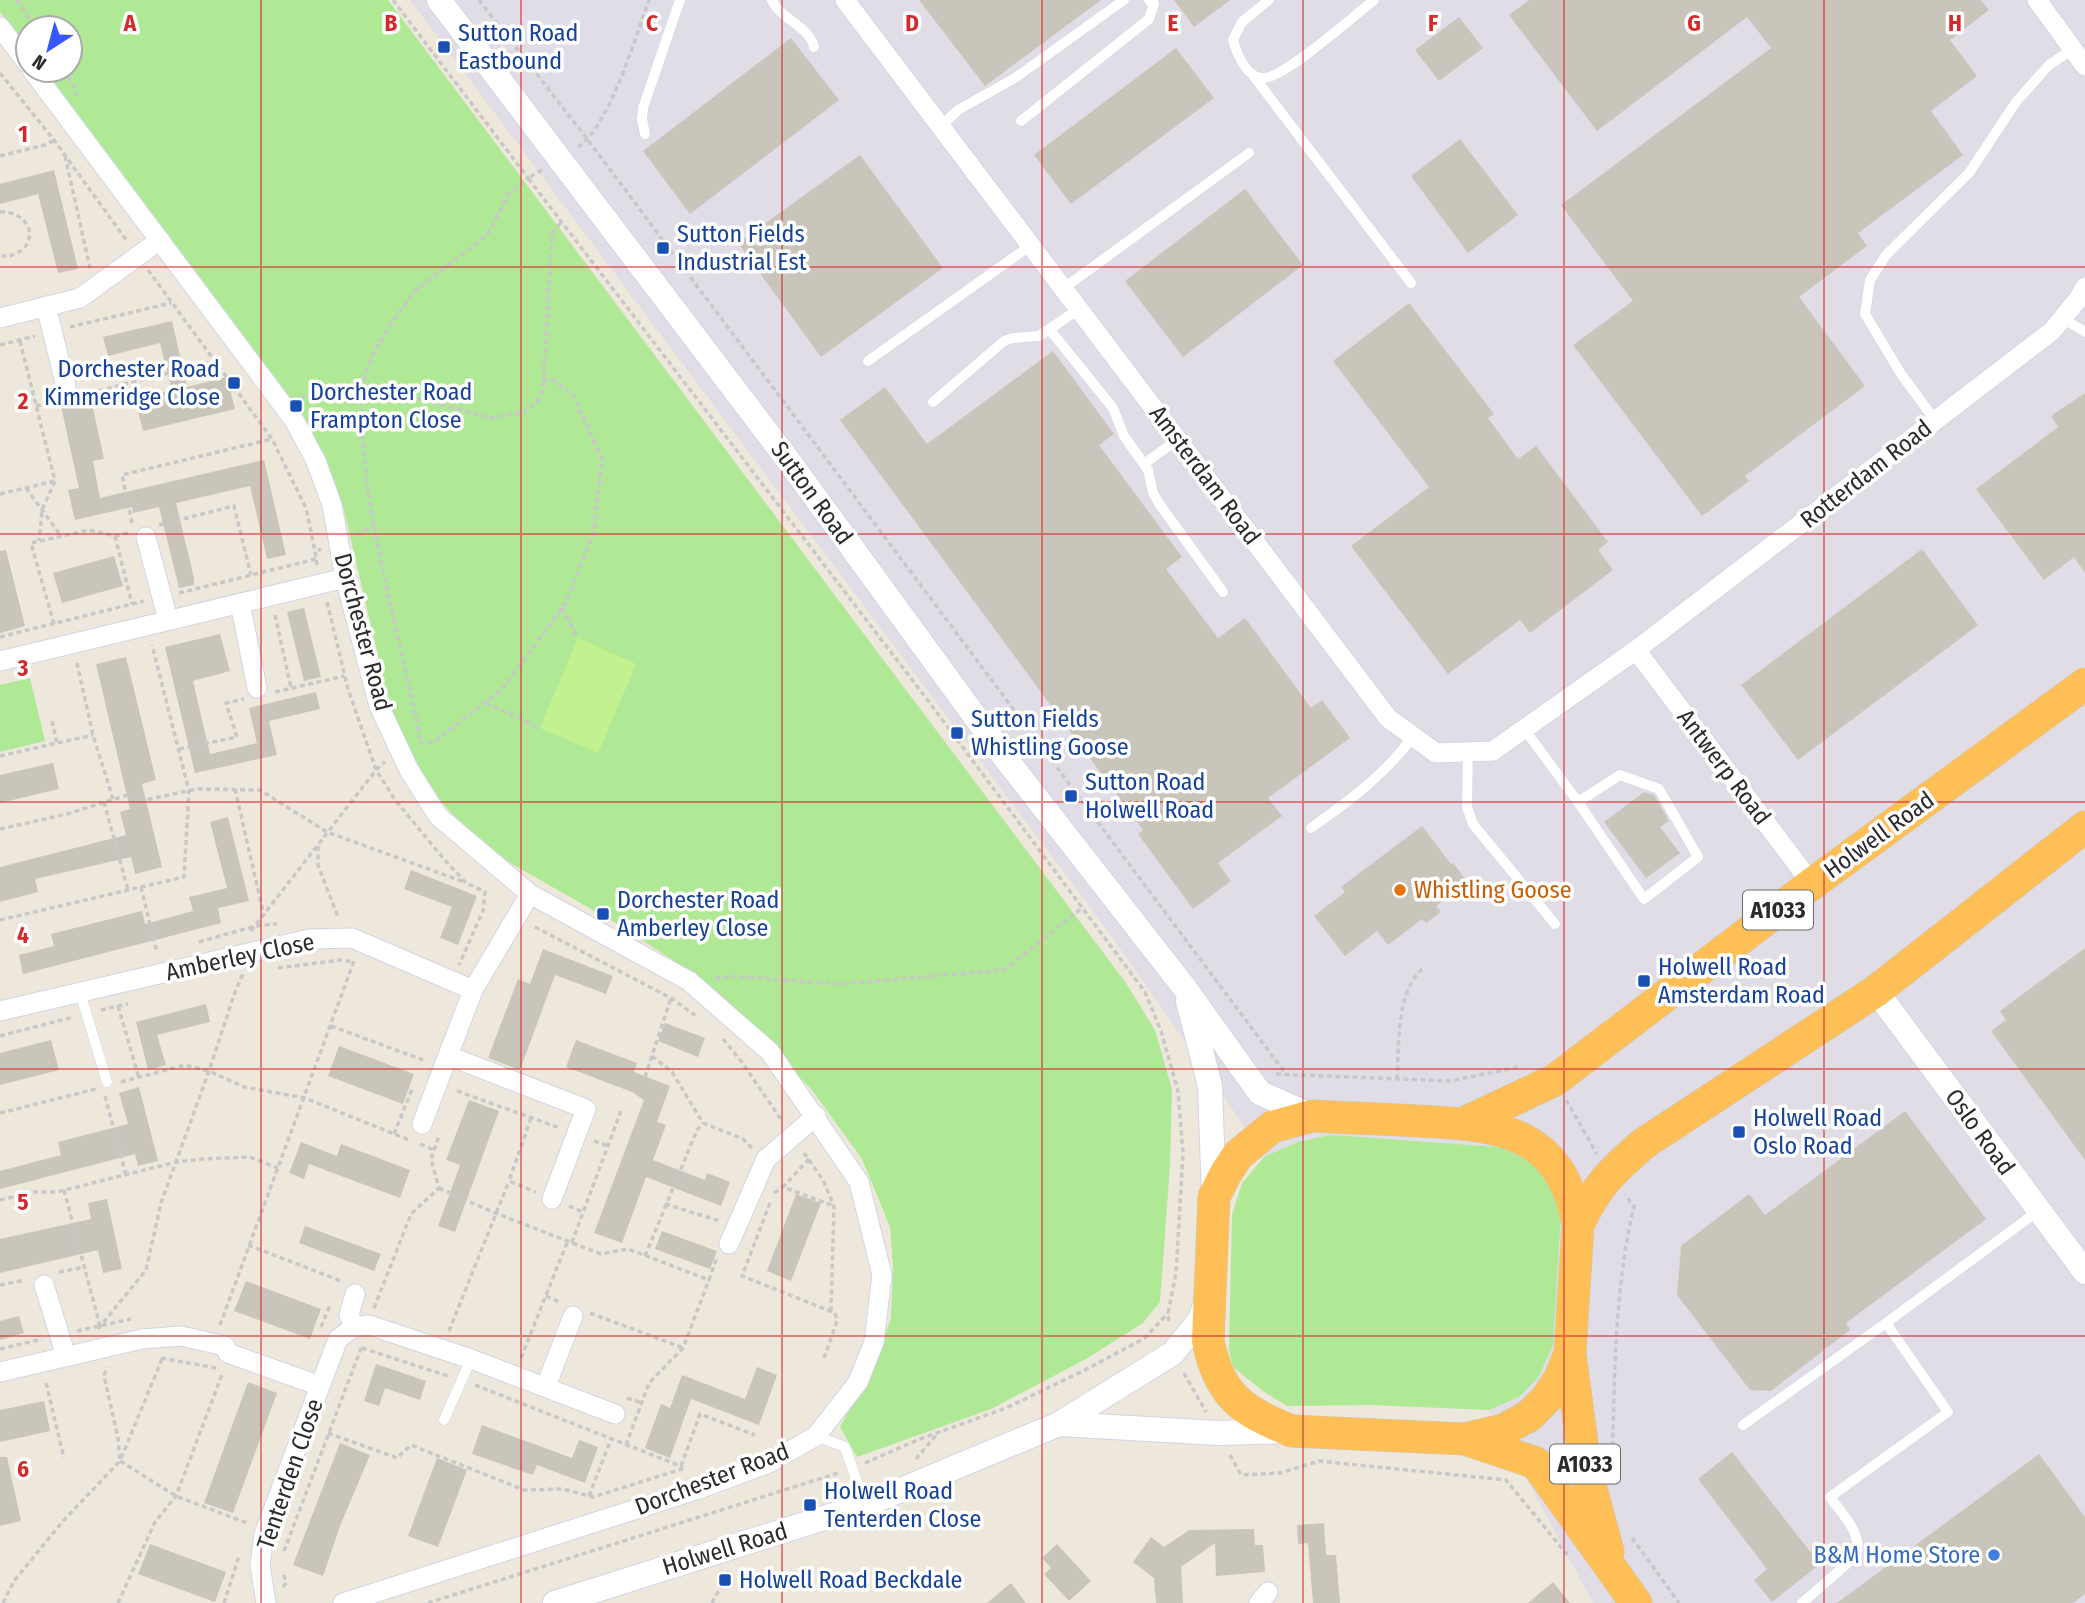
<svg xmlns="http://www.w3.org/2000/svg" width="2085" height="1603" font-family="'Fira Sans Condensed',sans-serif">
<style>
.industrial{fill:#e0dde6}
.green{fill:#afe995}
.pitch{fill:#c4f190}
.building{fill:#c9c5bb}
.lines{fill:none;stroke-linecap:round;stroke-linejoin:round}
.service-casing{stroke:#d1d5e5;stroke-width:11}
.minor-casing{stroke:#d1d5e5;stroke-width:21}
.tertiary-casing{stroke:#d1d5e5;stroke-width:26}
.trunk-casing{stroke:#c8c8c8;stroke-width:33}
.path{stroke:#c8c8c8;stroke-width:3.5;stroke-dasharray:5 3.5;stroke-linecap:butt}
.service{stroke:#fff;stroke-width:10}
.minor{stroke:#fff;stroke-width:19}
.tertiary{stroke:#fff;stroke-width:24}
.trunk{stroke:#fec056;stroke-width:32}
.grid{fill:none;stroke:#d62828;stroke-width:2;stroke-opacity:0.55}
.transit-dot{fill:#1a4fb4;stroke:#fff;stroke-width:2.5}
.food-dot{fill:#e8710a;stroke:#fff;stroke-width:2.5}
.shop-dot{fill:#3f7fe0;stroke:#fff;stroke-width:2.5}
.labels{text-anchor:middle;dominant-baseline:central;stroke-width:7;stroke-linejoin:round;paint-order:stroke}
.shield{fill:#fff;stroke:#6b6b6b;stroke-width:2}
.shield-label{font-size:23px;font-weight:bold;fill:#2b2b2b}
.transit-label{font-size:24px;fill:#164399;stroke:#fff;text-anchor:start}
.street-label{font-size:24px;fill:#2b2b2b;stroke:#fff}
.food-label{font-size:24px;fill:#c56008;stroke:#fff;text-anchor:start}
.shop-label{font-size:24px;fill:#366cbe;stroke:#fff;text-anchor:end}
.grid-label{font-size:23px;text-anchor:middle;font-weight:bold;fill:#d62828;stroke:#fff;stroke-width:7;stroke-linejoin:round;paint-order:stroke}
</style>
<rect width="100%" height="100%" fill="#eee7dc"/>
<path class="industrial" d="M410,0H2085V1603H1593L1489,1410L1519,1397L1298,1142L1265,1156L1110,934Z"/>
<path class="green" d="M0,0H388L1126,983L1155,1030L1172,1089L1170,1165L1160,1302L1143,1323L1086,1359L991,1409L857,1457L840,1427L876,1360L891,1318L893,1267L890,1227L862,1159L812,1090L702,979L614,922L512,864L469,832L434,794L392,716L343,506L325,459L303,417L44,70H70V28H28V49L0,12Z
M30,678L45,741L0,752V685Z
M1331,1135L1511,1148L1535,1162L1551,1182L1561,1213L1553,1345L1538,1378L1519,1397L1489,1410L1370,1405L1287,1406L1263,1391L1233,1367L1229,1350L1232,1215L1242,1183L1265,1156L1298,1142Z"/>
<path class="pitch" d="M578,638L636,664L598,753L540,728Z"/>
<path class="building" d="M919,0H1101L985,86Z
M1174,0H1230L1194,27Z
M1529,0H1981L1989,10L1950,40L1977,76L1931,111L1963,155L1858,233L1867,246L1799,297L1865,386L1745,476L1749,481L1702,516L1573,345L1633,301L1561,205L1771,48L1747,17L1597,131L1509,15Z
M1459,17L1483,48L1439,81L1415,50Z
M791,38L839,100L690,214L643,151Z
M1176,48L1214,98L1071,204L1034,155Z
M1460,139L1518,215L1468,253L1411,176Z
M860,155L943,268L821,357L738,243Z
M54,170L78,269L58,273L38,194L0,204V184Z
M1245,189L1303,265L1183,357L1125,281Z
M1409,303L1494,414L1488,418L1518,459L1536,446L1608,542L1598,550L1613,570L1530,633L1520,620L1448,674L1351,546L1429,487L1333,361Z
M172,321L187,387L227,377L235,409L143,431L135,399L172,390L160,343L108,356L103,337Z
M1053,351L1114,434L1099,445L1182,557L1166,569L1218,638L1245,618L1311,708L1322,700L1350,738L1268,798L1282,816L1218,863L1231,881L1193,909L1138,834L1143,830L840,420L885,387L927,444Z
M2085,393V573L2074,557L2044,580L1976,489L2058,427L2051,416Z
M91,399L104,459L93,461L100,498L264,460L286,555L267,559L250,486L176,503L194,578V585L179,588L159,507L133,513L132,507L75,520L68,490L79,488L61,406Z
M1922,549L1978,625L1798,760L1741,685Z
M6,550L25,626L0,633V551Z
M114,556L123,586L62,603L53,573Z
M304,608L321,677L304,681L287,612Z
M220,634L230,671L193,681L210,754L257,743L249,708L316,692L320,709L269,721L277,755L195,773L165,647Z
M126,657L156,780L142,784L162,867L135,874L131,857L35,879L38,892L0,902V867L126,835L120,812L130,809L96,664Z
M53,763L59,789L0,803V775Z
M1644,792L1654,795L1669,821L1660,827L1680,853L1646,878L1604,822Z
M228,817L249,901L218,908L221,923L23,974L19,955L54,946L51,934L142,911L145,924L193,911L189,897L227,888L210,822Z
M1422,826L1451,864L1453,863L1468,882L1436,906L1441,912L1426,923L1422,919L1388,945L1377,931L1345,956L1314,916L1345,892L1341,887Z
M411,870L477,896L458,945L440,938L452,907L404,889Z
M2085,948V1160L1991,1031L2006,1020L2000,1011Z
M543,949L613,976L606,994L555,975L520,1070L488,1058L518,979L530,984Z
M206,1004L210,1022L157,1035L166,1065L148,1070L136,1022Z
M665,1023L705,1038L698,1057L658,1041Z
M51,1040L59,1070L0,1085V1053Z
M576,1040L637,1063L634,1072L670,1086L657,1122L666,1125L653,1160L705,1180L707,1173L730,1182L721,1206L646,1177L622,1243L594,1233L644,1100L632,1092L566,1067Z
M339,1046L414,1074L403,1104L328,1076Z
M139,1087L158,1161L138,1166L135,1154L0,1189V1171L61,1155L58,1142L128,1124L119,1093Z
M469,1100L499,1111L455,1232L438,1226L460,1165L446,1160Z
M1905,1111L1986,1219L1846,1323L1850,1330L1771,1391L1750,1390L1677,1295L1681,1246L1749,1194L1765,1215Z
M301,1142L337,1156L341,1144L410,1170L400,1198L309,1164L304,1179L289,1173Z
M796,1194L821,1203L791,1281L767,1271Z
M107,1199L122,1269L103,1273L98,1250L0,1273V1239L91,1219L88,1203Z
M305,1226L381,1254L374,1271L299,1243Z
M662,1231L717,1251L710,1269L655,1249Z
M246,1281L321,1309L310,1339L234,1311Z
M19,1316L24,1333L0,1340V1321Z
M376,1364L426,1381L420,1400L385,1388L379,1406L364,1401Z
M757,1367L777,1375L759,1425L691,1399L670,1458L645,1448L661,1404L670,1408L682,1375L745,1399Z
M248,1382L277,1393L233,1513L204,1503Z
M44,1401L50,1431L0,1442V1410Z
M482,1425L572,1458L579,1440L598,1447L585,1483L537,1465L533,1475L472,1454Z
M340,1443L370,1455L340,1526L323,1576L293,1565Z
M1732,1452L1820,1564L1772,1602L1754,1580L1767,1569L1698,1479Z
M2039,1454L2085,1517V1594L2073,1603H1837Z
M0,1457H7L21,1521L0,1526Z
M437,1458L467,1470L438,1547L408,1536Z
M1324,1523L1326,1555H1336L1340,1603H1313L1308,1543L1298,1544L1297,1525Z
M1254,1529L1255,1545H1263L1265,1572L1216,1576L1215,1543L1181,1567L1183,1603H1156L1154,1578L1133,1562L1151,1537L1164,1547L1189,1530Z
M150,1544L226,1572L215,1602L138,1574Z
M1057,1544L1091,1581L1069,1601L1044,1574L1051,1568L1042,1558Z
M1553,1582L1570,1603H1528Z
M1011,1583L1026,1603H987Z"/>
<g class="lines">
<defs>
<path id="service" d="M772,0C780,19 809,26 814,47
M1269,0L1242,22L1233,40C1237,54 1245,75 1261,78C1280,82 1355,15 1374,0
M1252,74L1411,283
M1021,121L1149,19L1154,4L1149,0
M941,126L958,110L1015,78L1124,0
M645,134L642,119L643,108L680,0
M1064,288L1249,153
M2062,318L2085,332
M1050,330L1113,408L1124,436L1148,470L1153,493L1158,502L1223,592
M868,361L1031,245
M933,402L1004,341L1013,338L1039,336L1079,309
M1935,420L1901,374L1865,314L1870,280L1886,255L1969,173L2016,102L2049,65L2073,49
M1144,464L1178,439
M1525,730L1578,802L1620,775L1659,789L1698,857L1644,899L1578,802
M1468,752L1467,807L1473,824L1555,924
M1311,828C1349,801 1386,774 1413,736
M80,992L107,1082
M444,1420L471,1359
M1743,1425L1886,1323
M816,1436L845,1447L865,1505
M1802,1603L1856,1556C1864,1535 1842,1514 1830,1497L1948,1412L1886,1323L2038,1211"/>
<path id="minor" d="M845,0L1388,718L1436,753L1493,751L1636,650L2052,331L2079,298L2085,287
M2037,0L2085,66
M0,27L28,64
M32,70L294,420L316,461L332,505L345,578L379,706L409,770L438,816L530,894L689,981L770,1052L859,1182L882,1275L874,1342L858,1382L816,1436L769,1463L699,1489L343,1603
M46,306L66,387
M0,318L80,298L160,240
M146,537L168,620
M240,603L257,688
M1636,650L1812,884
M0,661L345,578
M0,1011L309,939L352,938L473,990
M449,1056L586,1109L552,1199
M422,1124L473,990L530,894
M729,1244L766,1159L816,1116
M44,1285L66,1356
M354,1327L349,1315L355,1294
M0,1372L142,1339L181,1336L225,1346L228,1353L320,1386
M546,1386L573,1316
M266,1603L260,1565L264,1534L338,1339L354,1327L369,1325L471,1359L615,1414
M1259,1603L1268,1592"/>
<path id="tertiary" d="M439,0L791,464L1006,759L1184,987L1260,1093L1312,1116
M1876,991L2085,1272
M1188,1001L1210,1086L1214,1197
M1059,1424L1218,1433L1288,1431
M555,1603L865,1505L1059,1424L1173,1353L1199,1321L1206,1303"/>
<path id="trunk" d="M1312,1116C1347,1118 1383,1119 1418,1121C1500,1125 1561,1130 1578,1225L1570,1353L1560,1378L1547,1398L1529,1416L1503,1430L1464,1439L1292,1431C1242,1412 1218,1394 1208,1340L1214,1197L1226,1173L1238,1155L1272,1127Z
M1464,1123L1555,1080L1812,884L2085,684
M1578,1225C1597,1185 1610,1173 1643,1144L1876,991L2085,827
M1570,1353L1585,1466L1608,1551
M1465,1439L1536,1463L1636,1603"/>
</defs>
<use href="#service" class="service-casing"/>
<use href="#minor" class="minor-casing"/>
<use href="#tertiary" class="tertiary-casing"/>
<use href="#trunk" class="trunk-casing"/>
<path class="path" d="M17,0L36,28
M393,0L528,178L509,194L487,235L415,291L395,318L374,352L362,384L363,443L368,492L380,557L420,736L418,742
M479,0L588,140L1286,1074
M63,70L74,86L77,96
M0,73L54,140L127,241
M578,147C610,125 635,38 649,0
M0,156L45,145L55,140
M65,156L90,268
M542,170L528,178L926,698L1145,992L1161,1031L1178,1091L1183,1153L1176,1273L1168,1313L1169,1323
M0,212C16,210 37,225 27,244C24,251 14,254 8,257L0,255
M148,270L272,439L306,508L315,551
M70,327L171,303
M20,341L55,481L42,510L39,541
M0,345L35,336
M82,395L216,361
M301,399L307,395L362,384L491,418L524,412L537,402L543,389L552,234L561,222
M36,406L54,402
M26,488L61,536
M0,494L55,481
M132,523L122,475L272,439
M159,525L234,506L251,575
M357,535L374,524
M115,536L132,604
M317,565L315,551L321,549
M179,593L316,559
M327,602L348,689L376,770L396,801L443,858L466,883L485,892L483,911L459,965
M562,608L578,638
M275,615L291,688
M54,624L31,543L89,530L115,536L128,533
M0,637L144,601
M77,663L93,735L113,799
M275,692L344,676
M486,703L540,728
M52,721L57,743
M419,743L434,742L502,689L566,603L594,531L602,459L574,396L555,381L543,379
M179,749L237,737L226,703L244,699
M0,756L93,735
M235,789L264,916
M104,802L128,890
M0,829L67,814L127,795L146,800L196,789L260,790L327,832L464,882
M318,846V865L338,917
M141,887L157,953
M0,920L184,877L189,791L152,645
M535,927L671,998L696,1016
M251,931L376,770L385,762
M199,942L255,926L277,924
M278,968L341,960L354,962
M715,979L730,976L839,984L1004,970L1082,908
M118,1006L139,1078
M101,1010L128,1004
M331,1026L423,1060
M0,1036L73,1017
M723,1039L741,1061L782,1121
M652,1056L672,1072L703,1123L743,1139L752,1148
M1276,1074L1450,1081L1519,1067
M645,1077L671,998
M1397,1079C1399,1046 1396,987 1425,967
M121,1082L185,1065L209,1071L244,1087L305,1098L409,1140
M457,1091L560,1128
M105,1096L126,1175
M1566,1100L1597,1154
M0,1113L96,1089
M531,1118L509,1181L536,1192
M394,1134L413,1087
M594,1141L608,1146
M420,1144L434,1150
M804,1153L823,1180L834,1206L831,1311
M809,1159L783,1187L834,1206
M439,1188L495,1213L601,1254L628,1249L709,1280L717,1257
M64,1190L100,1326
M774,1193L783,1187
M0,1200L34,1192H57L176,1162L202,1159L250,1157L278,1168
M770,1203L742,1276L835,1313L837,1321L824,1358
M665,1204L720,1221
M569,1206L583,1212
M248,1245L341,1281
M645,1256L697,1130L703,1123
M59,1272L85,1267
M0,1285L25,1280
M546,1296L560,1302
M374,1308L411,1214L439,1188L431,1159L439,1136
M590,1313L683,1348
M220,1325L354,961
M321,1327L330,1305
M98,1329L146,1270L161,1203L209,1071L235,992L243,974
M77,1331L131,1319
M449,1331L509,1181
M362,1348L448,1376
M0,1349L42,1339
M161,1358L216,1368
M521,1358L566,1245L572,1242L621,1111
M162,1359L120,1461L176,1496L247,1523
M1184,1373L1206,1412
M46,1383L64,1458
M475,1385L683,1467
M627,1398L642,1403
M328,1433L397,1458L411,1445L524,1490L563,1489L593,1497L685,1468
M626,1445L649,1383L683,1348L709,1280
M1230,1455L1241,1475L1280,1473L1319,1461L1506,1480L1570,1558
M916,1459L938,1433
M865,1463L920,1439L1006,1408L1083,1371L1145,1338L1168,1313
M1612,1463C1615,1378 1614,1290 1634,1206L1625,1195
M681,1466L700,1414L755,1435
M589,1496L611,1439
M1632,1538L1679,1603
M284,1551L362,1346
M283,1587L286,1583L283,1572
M3,1603L14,1581L63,1521L120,1461L118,1438L104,1376L107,1367
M118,1603L155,1522L176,1496L223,1372
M224,1603L239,1556
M428,1603L838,1473
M712,1603L729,1571"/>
<use href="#service" class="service"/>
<use href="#minor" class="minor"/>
<use href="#tertiary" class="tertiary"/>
<use href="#trunk" class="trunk"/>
</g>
<path class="grid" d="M261,0V1603M521,0V1603M782,0V1603M1042,0V1603M1303,0V1603M1564,0V1603M1824,0V1603M0,267H2085M0,534H2085M0,802H2085M0,1069H2085M0,1336H2085"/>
<g class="transit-dot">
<rect x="437" y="40" width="14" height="14" rx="3.5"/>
<rect x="656" y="241" width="14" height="14" rx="3.5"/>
<rect x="227" y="376" width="14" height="14" rx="3.5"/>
<rect x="289" y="399" width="14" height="14" rx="3.5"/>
<rect x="950" y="726" width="14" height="14" rx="3.5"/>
<rect x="1064" y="789" width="14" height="14" rx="3.5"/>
<rect x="596" y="907" width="14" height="14" rx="3.5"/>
<rect x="1637" y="974" width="14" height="14" rx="3.5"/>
<rect x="1732" y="1125" width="14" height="14" rx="3.5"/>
<rect x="803" y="1498" width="14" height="14" rx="3.5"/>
<rect x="718" y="1573" width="14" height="14" rx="3.5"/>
</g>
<circle class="food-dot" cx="1400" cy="890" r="7"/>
<circle class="shop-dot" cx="1994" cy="1555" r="7"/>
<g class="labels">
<g class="shield">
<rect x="1743" y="890.5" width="70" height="39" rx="5"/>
<rect x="1550" y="1444.5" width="70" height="39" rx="5"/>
</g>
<g class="shield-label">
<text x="1778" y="910">A1033</text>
<text x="1585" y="1464">A1033</text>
</g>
<g class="transit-label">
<text x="458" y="33">Sutton Road<tspan x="458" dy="28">Eastbound</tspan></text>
<text x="677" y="234">Sutton Fields<tspan x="677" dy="28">Industrial Est</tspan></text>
<text x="220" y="369" text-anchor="end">Dorchester Road<tspan x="220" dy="28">Kimmeridge Close</tspan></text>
<text x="310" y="392">Dorchester Road<tspan x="310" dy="28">Frampton Close</tspan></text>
<text x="971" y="719">Sutton Fields<tspan x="971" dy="28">Whistling Goose</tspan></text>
<text x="1085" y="782">Sutton Road<tspan x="1085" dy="28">Holwell Road</tspan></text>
<text x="617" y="900">Dorchester Road<tspan x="617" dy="28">Amberley Close</tspan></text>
<text x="1658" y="967">Holwell Road<tspan x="1658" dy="28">Amsterdam Road</tspan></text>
<text x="1753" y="1118">Holwell Road<tspan x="1753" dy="28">Oslo Road</tspan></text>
<text x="824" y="1491">Holwell Road<tspan x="824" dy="28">Tenterden Close</tspan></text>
<text x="739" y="1580">Holwell Road Beckdale</text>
</g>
<g class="street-label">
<text transform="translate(1866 474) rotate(-38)">Rotterdam Road</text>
<text transform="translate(1205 475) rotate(53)">Amsterdam Road</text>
<text transform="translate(812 493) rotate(54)">Sutton Road</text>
<text transform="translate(363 632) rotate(75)">Dorchester Road</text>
<text transform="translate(1724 767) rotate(53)">Antwerp Road</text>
<text transform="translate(1879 835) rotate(-36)">Holwell Road</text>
<text transform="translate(240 957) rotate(-12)">Amberley Close</text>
<text transform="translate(1980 1132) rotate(54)">Oslo Road</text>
<text transform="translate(290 1474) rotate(-71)">Tenterden Close</text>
<text transform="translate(712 1479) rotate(-21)">Dorchester Road</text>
<text transform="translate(725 1549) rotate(-17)">Holwell Road</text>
</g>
<g class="food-label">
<text x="1414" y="890">Whistling Goose</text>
</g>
<g class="shop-label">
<text x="1980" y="1555">B&amp;M Home Store</text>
</g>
</g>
<g class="grid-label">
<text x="130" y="31">A</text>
<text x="391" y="31">B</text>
<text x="652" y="31">C</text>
<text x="912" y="31">D</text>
<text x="1173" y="31">E</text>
<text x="1433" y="31">F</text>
<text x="1694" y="31">G</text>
<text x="1955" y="31">H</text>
<text x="23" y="142">1</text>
<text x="23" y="409">2</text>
<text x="23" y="676">3</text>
<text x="23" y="943">4</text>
<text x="23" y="1210">5</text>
<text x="23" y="1477">6</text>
</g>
<g transform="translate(49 49) rotate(216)"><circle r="33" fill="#ffffff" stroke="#aaaaaa" stroke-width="2"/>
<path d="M0-5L12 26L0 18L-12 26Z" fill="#3957ff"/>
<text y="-10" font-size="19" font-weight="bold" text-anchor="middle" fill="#2b2b2b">N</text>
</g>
</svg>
